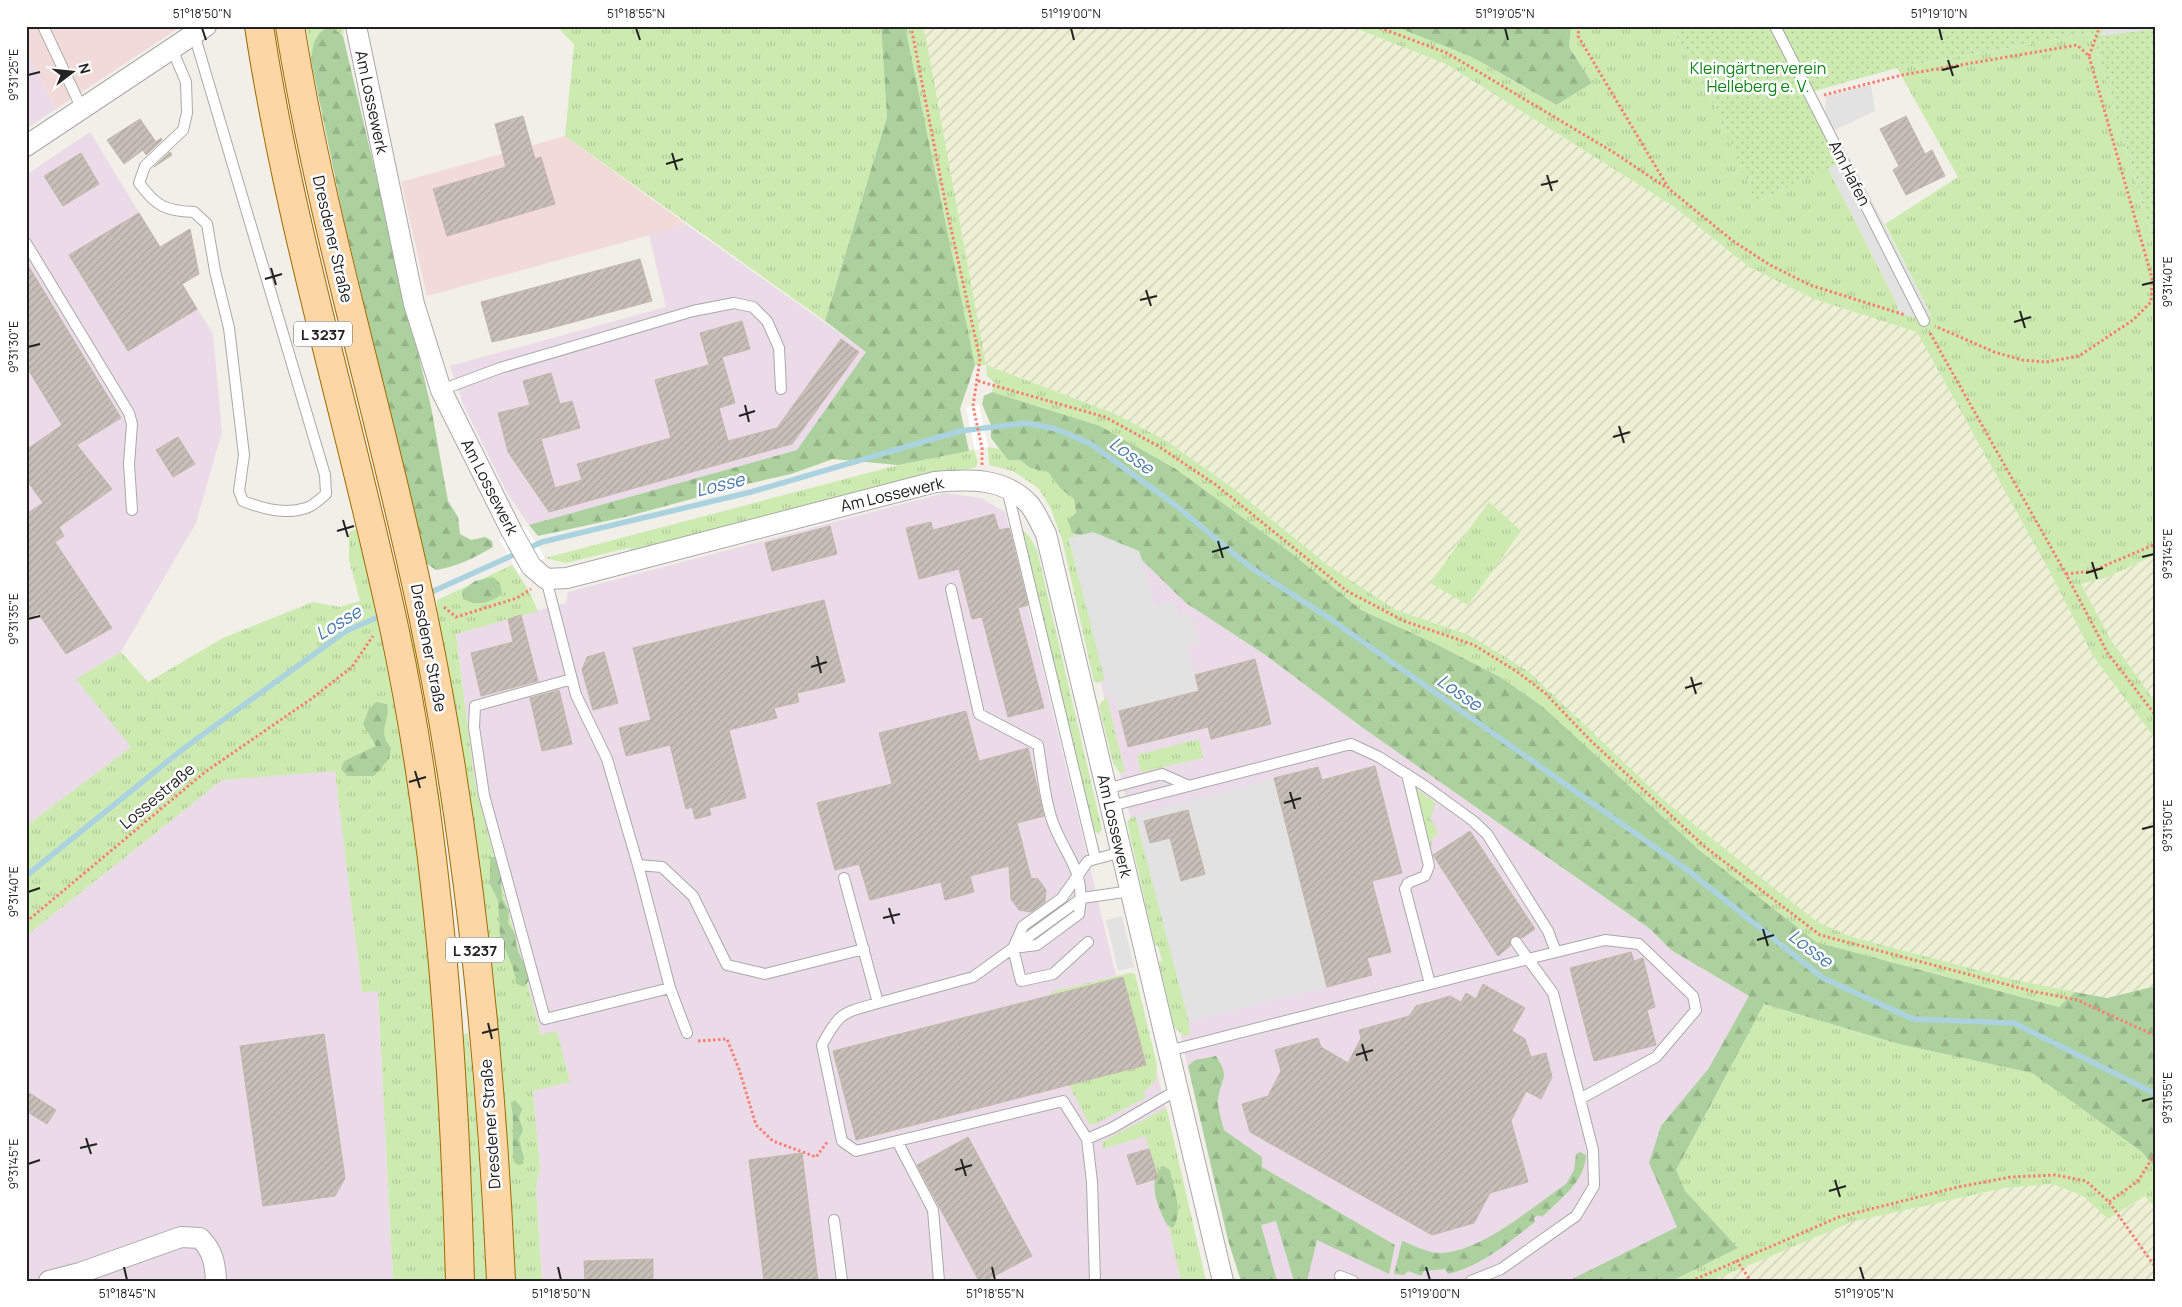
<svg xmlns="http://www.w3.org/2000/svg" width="2182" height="1307" font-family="Manrope,sans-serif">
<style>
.commercial{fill:#f2dad9}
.industrial{fill:#ebdbe8}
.farmland{fill:url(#farmland-furrows)}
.grass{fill:url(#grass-tufts)}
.forest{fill:url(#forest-firs)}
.garden{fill:url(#garden-dots)}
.parking{fill:#e2e2e2}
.pier{fill:#fff}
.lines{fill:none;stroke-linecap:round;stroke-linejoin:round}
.stream{stroke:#aad3df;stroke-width:5.5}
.building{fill:url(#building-hatch);stroke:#c4b6ab}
.lane-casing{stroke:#a9a9a9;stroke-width:12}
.street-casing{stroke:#a9a9a9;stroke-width:22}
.primary-casing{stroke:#a06b00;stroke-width:30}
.path{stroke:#fa8072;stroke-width:3;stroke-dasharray:2.5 2.5;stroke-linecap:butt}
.lane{stroke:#fff;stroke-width:10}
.street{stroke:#fff;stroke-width:20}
.primary{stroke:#fcd6a4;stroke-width:28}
.ticks{fill:none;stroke:#222;stroke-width:2}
.labels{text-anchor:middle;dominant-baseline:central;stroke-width:5;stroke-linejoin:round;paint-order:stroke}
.shield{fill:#fff;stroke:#646464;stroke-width:1}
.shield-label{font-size:15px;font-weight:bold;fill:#222}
.park-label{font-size:16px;fill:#0c8416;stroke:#fff}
.street-label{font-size:16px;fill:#222;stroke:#fff}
.water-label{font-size:18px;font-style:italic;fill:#4a7aab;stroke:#fff}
.neatline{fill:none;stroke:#222;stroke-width:2}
.ticks-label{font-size:12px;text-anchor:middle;fill:#222}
</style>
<defs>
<pattern id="farmland-furrows" width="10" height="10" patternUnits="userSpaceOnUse" patternTransform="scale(1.25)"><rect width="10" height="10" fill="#eef0d5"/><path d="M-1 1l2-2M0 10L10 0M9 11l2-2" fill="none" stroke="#ccceb7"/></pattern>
<pattern id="grass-tufts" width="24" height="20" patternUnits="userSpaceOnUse" patternTransform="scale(1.25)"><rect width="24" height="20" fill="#cdebb0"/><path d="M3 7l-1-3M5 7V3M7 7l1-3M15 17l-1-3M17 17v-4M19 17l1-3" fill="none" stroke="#b0c997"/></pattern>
<pattern id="forest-firs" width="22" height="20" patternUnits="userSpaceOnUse" patternTransform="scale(1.25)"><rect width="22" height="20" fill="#add19e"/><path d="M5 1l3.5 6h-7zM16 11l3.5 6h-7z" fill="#95b388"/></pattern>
<pattern id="garden-dots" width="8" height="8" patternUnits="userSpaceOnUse" patternTransform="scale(1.25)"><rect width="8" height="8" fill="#cdebb0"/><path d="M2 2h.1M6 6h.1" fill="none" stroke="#b0c997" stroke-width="1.8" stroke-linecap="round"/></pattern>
<pattern id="building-hatch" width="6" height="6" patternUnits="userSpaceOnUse" patternTransform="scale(1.25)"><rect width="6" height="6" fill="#c7bfb8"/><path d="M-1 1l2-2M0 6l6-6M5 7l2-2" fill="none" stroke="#aba49e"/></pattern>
</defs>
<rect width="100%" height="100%" fill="#f2efe9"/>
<path class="commercial" d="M26,26H182L56,109L26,51Z
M565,136L687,225L427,296L401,182Z"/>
<path class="industrial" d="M26,51L56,109L26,129Z
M90,132L213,334L222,432L196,523L121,652L77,679L132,747L26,826V175Z
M687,225L866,352L797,450L529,525L507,493L464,406L450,366L666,307L649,235Z
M944,493L981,498L1005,512L1116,976L1130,973L1168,1115L1206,1281H542L536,1188L540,1168L533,1091L570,1081L557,1032L541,1035L475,784L456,633L566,603L568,592Z
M1069,525L1139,551L1186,603L1264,654L1363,728L1650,929L1671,950L1749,996L1685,1191L1672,1281H1241L1228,1240L1118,765Z
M335,770L362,991H378L393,1281H26V936L222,780Z"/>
<path class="farmland" d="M923,26H1350L1446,64L1673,206L1749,267L1814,299L1917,332L2052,576L2093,656L2156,740V986L2107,998L2075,992L2011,979L1852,937L1816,922L1667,803L1528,671L1469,635L1396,610L1329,566L1234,489L1167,441L1113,413L986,365Z
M2156,555V703L2111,640L2081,584L2105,578Z
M2053,1184L2083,1196L2108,1219L2146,1196L2156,1209V1281H1711L1852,1222L2004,1188Z"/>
<path class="grass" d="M306,26H344L343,36L332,27L316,36L311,60Z
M557,26H881L887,117L825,321L565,136L574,45Z
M905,26H923L927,44L986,365L1113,413L1167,441L1234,489L1329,566L1396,610L1469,635L1528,671L1667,803L1817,922L1852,937L2011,979L2075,992L2060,1007L1816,942L1699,850L1542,706L1500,677L1434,643L1361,610L1290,552L1176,469L1100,426L992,392L994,382L987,376L986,365H975Z
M1350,26L1397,27L1472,57L1555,105L1592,83L1569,47L1571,26H1671L1712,101L1757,202L1828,168L1895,300L1899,313L1931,315L1885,224L1958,177L1897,68L2092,33L2156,250V555L2105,578L2081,584L2111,640L2156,703V740L2093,656L2052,576L1917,332L1814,299L1749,267L1673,206L1446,64Z
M988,447L999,449L1008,460H1020L1030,468L1048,472L1060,488L1074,499L1076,513L1072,533L1077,536L1069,539L1105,679L1099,683L1094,682L1062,539L1050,507L1039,489L1025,479L1013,471L989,465Z
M974,450L978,462L975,468L919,475L633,551L628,548L566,563L545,558L898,465Z
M1489,502L1521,531L1468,605L1430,583Z
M358,528L400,724L426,922L443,1118L448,1281H393L378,991L362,992L335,771L222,780L26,936V826L131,747L76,679L121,652L148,682L223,638L313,602L340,607L360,601L349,560V532Z
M1022,530L1029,536L1037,550L1102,829L1099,834L1094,831Z
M512,565L529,591L538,611L456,634L475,784L541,1035L557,1031L570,1082L533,1091L540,1168L536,1188L542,1281H515L504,1097L482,890L453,699L437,617V600Z
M411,627L442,810L438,811L408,629Z
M1107,698L1125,772L1120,773L1113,763L1099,706L1102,701Z
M1199,739L1203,758L1141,772L1137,755Z
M1415,788L1436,803C1426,828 1433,815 1438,833L1432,839L1431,848H1429Z
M1135,815L1189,1022L1190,1035L1184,1036L1174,1027L1159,962L1162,961L1158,946H1155L1127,822Z
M1130,973L1135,974L1157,1065L1156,1080L1143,1093L1146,1096L1145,1098L1095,1124H1089L1069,1085L1146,1065L1123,977L1052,995L1051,992Z
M1764,1004L1899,1044L2032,1073L2142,1152L2156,1169V1209L2145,1196L2108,1219L2083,1196L2053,1184L2004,1188L1852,1222L1711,1281H1672L1738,1248L1684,1191L1676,1170Z
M468,1033L475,1098L487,1281H474L463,1035Z
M1166,1108L1168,1115L1206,1281H1181L1158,1178L1145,1136L1103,1149L1102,1142Z"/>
<path class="forest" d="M881,26H905L975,365L960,409L969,451L898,465L833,459L791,474L747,484L625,517L538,536L529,525L797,450L866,352L825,321L887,117Z
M1394,26H1571L1569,47L1592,83L1556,105L1472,57Z
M332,27L343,36L431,407L448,501L458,517L460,534L471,540L485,537L492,541L493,547C475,557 457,567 436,570L426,563L343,216L311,60C314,43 314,31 332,27Z
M992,392L1100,426L1176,469L1290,552L1361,610L1434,643L1500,677L1542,706L1699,850L1816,942L2059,1007L2075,992L2107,998L2156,986V1169L2142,1152L2032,1073L1899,1044L1764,1004L1676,1170L1685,1191L1738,1248L1672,1281H1568L1677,1227L1649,1163L1661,1126L1709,1068L1749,996L1671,950L1650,929L1363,728L1264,654L1186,603L1142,560L1139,551L1072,533L1068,520L1076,513L1074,499L1060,488L1048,472L1030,468L1020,460H1008L991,438V425L982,404L984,396Z
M493,577C500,582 503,587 500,595C489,604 476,606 463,599L462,591L475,581Z
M376,702L387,704C391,723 376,729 391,748L389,759L374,776H347L341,769L344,761L376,746L363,724L369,709Z
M490,857H495L501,878L502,898L509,911L508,923L516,936C514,951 526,963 530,979L524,987L517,984L512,965L500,937L498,900L490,884Z
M1216,1056C1230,1078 1222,1076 1218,1098C1217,1107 1222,1121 1224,1130L1262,1157V1167L1395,1245L1389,1274L1317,1240L1307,1281H1294L1276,1221L1261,1225L1277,1281H1241L1228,1240L1188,1066L1195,1060Z
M515,1100L522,1109L519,1118L523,1130L519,1139L524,1158L523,1164L518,1165L514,1162C511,1142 515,1122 511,1103Z
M1580,1152L1586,1155C1585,1182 1560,1199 1542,1217L1538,1215L1534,1218L1535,1222C1508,1243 1482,1266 1448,1274L1445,1269L1424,1271L1421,1276L1408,1271L1404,1275L1394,1274L1402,1241C1413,1245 1430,1254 1442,1253C1484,1250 1532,1207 1566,1184L1574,1170L1576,1154Z
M1163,1166L1170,1170C1173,1189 1184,1210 1173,1228L1167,1225C1158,1207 1146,1182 1163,1166Z"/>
<path class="garden" d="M1671,26H2156V250L2092,33L1897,68L1807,93L1841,163L1756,202L1712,101Z"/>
<path class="parking" d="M2104,26H2156V29L2100,36Z
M1871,85L1875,111L1833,131L1825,115L1826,96Z
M1850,158L1931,315L1924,321L1899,313L1895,300L1828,168Z
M1093,532L1139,551L1155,606L1175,602L1179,616L1191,613L1199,642L1187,646L1199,691L1119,711L1115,697L1109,698L1069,538Z
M1274,778L1327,987L1189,1022L1135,815Z
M1122,916L1134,967L1118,971L1106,920Z"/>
<path class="pier" d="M979,405L988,447L975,450L966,408Z
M525,526L545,558L519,574L499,539Z"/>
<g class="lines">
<path class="stream" d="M427,594L542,542L751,492L960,431L1026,423L1056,429L1091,444L1174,504L1250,567L1329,618L1686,869L1823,978L1913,1019L2014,1023L2156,1094
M26,876L183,749L346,631L385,614"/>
</g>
<path class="building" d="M523,116L535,159L541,157L555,204L447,236L433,189L506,167L495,124Z
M1906,116L1925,154L1932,150L1945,176L1906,195L1893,170L1899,166L1880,129Z
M140,119L156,142L161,138L162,140L146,155L143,150L124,164L107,140Z
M170,152L172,155L154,167Z
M81,153L99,184L63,206L44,176Z
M139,213L160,247L190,229L199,274L182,284L197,309L128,351L69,255Z
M640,259L652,301L540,331L492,342L481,302Z
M26,262L121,418L77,445L112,489L59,527L64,536L55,542L112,628L66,654L38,613L26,621V514L43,503L26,479V450L62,425L26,366Z
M742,321L750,349L722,357L735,403L719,408L728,441L777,428L841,339L859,352L792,444L549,512L508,452L498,413L530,405L523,381L551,373L560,404L572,401L580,428L541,439L555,488L582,480L577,464L671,438L655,380L709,365L700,333Z
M178,437L195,464L173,477L156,450Z
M994,514L999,530L1009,528L1011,535L1028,605L1018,608L1044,708L1008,717L982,617L972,619L959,569L919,579L906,528L931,522L933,530Z
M830,526L837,554L772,571L765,543Z
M824,600L845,682L797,693L799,702L774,708L777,718L729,730L746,798L709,808L711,815L695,819L692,807L686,809L670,745L626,756L619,728L651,720L633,648Z
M521,615L538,681L481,696L471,653L513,642L508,619Z
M604,652L618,703L593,710L582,670L587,657Z
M1255,659L1271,724L1211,739L1208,727L1128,747L1119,711L1199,691L1195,675Z
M559,690L572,744L542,751L530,698Z
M966,711L979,761L1028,748L1044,816L1017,823L1031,878L1038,879L1046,890L1045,902L1031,912L1019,910L1011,899L1009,866L970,876L974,892L945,900L941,882L870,900L859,864L835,870L817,803L892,784L879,733Z
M1375,766L1402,873L1372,881L1391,952L1367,958L1372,975L1327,987L1274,778L1318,767L1322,780Z
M1188,810L1205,874L1181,881L1170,838L1150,843L1144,821Z
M1470,831L1535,929L1522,938L1518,936H1512L1510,940V946L1498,956L1433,855Z
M1631,952L1634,961L1643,958L1655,1007L1647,1010L1656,1045L1594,1061L1570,968Z
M1123,977L1146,1065L856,1140L833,1051Z
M1483,984L1525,1008L1512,1031L1525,1039L1531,1057L1546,1053L1552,1077L1541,1099L1526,1091L1511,1121L1528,1182L1490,1193L1474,1223L1432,1235L1250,1132L1242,1104L1268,1096L1281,1071L1275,1050L1318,1038L1321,1047L1348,1063L1361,1038L1359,1030L1409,1016L1416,1006L1450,996L1461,1002L1466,993L1476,999Z
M324,1034L345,1178L335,1196L263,1206L240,1046Z
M26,1091L56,1110L47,1124L26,1111Z
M968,1137L1032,1256L985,1281H979L917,1165Z
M1149,1149L1158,1178L1137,1185L1127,1155Z
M802,1153L818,1281H764L749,1160Z
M653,1259V1281H585L584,1261Z"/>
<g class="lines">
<defs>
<path id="lane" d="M43,26L82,109
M1775,26L1924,321
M172,49L186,82L187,113L183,130L145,166L139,183C156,206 165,211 194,212L207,224L215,271L229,328L244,455L239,491L243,501C263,509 285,515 306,508C313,506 320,499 326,494L325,475L194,34
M26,243L129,413L132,424L129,464L132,510
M441,390L500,368L693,311L734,303L753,307L767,321L779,348L781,389
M1007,489L1095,858
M546,579L576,695L607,759L638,865L670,988L687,1033
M951,589L979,714L1038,745C1042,769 1044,794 1051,817C1063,856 1087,867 1079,914L1037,945L1013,948L1023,926L1062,898L1064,895L1088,861L1122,852
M572,679L475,706L474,727L484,795L545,1019L670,988
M1407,774L1429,866L1425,876L1408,883L1405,889L1430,984
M1106,789L1162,774L1189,786
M1111,806L1351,744L1379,757L1425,786L1472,820L1487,834L1548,931L1556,952
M638,865L662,867L693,896L727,965L765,974L864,949
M844,878L878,1003L973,977L1082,898L1131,891
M1516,942L1528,959L1605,940L1639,944L1693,996L1696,1010L1656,1057L1580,1099
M1013,948L1021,981L1053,974L1088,942
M878,1003C843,1013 840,1011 822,1045L842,1141L856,1151L1063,1101L1087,1139L1112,1128L1177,1090
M1168,1051L1528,959L1553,993L1593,1150L1594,1186L1576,1216L1501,1269L1471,1281
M1087,1139L1092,1182L1095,1281
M897,1141L933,1210L939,1281
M834,1220L842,1281
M1340,1276L1353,1281"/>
<path id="street" d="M356,26L414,304L441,390L512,532L531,566L546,579L567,578L935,482C969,479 1003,477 1029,504C1036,512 1041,525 1046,534L1223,1281
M26,146L206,26
M49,1281L80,1273L181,1237L200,1238C213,1251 215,1263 216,1281"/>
<path id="primary" d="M259,26C290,231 352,429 395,632C440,845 454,1063 460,1281
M290,26C322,227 383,421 424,620C469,837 491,1060 501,1281"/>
</defs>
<use href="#lane" class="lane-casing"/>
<use href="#street" class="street-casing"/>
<use href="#primary" class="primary-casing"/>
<path class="path" d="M911,26L946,206L980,359L973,406L982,448V465
M1375,26L1447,53L1613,152L1667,188
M1579,26L1578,36L1669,189L1733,241L1770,265L1810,285L1905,315
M2089,56L2100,26
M1824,95L1902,75L2077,45L2089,56L2152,278L2151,302L2133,320L2079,356L2046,362L2022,360L1994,352L1935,326
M1930,333L2066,574L2107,652L2156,716
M978,381L1105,417L1158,446L1216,485L1347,591L1404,621L1474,645L1516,671L1545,693L1590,740L1705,847L1820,935L2031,991L2077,1000L2156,1036
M2066,574L2092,571L2156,544
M444,607L456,617L517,598L531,589
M26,922L205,772L311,699L352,667L373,636
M698,1041L727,1039L739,1069L756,1125L773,1141L816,1157L828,1141
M2109,1202L2138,1181L2156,1152
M1736,1260L1751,1281
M1691,1281L1839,1217L1958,1187L2011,1177L2055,1175L2086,1181L2109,1202L2156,1268"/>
<use href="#lane" class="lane"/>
<use href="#street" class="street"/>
<use href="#primary" class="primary"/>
</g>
<path class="ticks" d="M202,28L206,40M636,28L640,40M1071,28L1074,40M1505,28L1508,40M1939,28L1942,40M1948,60L1953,76M1942,70L1959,66M28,75L40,72M672,153L677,170M666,164L683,159M1547,175L1552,191M1541,185L1558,181M271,268L276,285M265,279L282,274M2142,285L2154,282M1146,290L1151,306M1140,300L1157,296M2020,311L2025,328M2014,322L2031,317M28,347L40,344M745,405L749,422M739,416L755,411M1619,426L1624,443M1613,437L1630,432M343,520L348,537M337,531L354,526M1218,541L1223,558M1212,552L1229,547M2142,557L2154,554M2092,562L2097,579M2086,573L2103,568M28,619L40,616M817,656L821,673M811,667L827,662M1691,677L1696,694M1685,688L1702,683M415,771L420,788M409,782L426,777M1290,792L1295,809M1284,803L1301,798M2142,829L2154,826M28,892L40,888M889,908L894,924M883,918L900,914M1763,929L1768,946M1757,940L1774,935M488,1023L492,1039M482,1033L498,1029M1362,1044L1367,1061M1356,1055L1373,1050M2142,1101L2154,1098M86,1138L91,1154M80,1148L97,1144M961,1159L966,1176M28,1164L40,1160M955,1170L972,1165M1835,1180L1840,1197M1829,1191L1846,1186M124,1267L127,1280M558,1267L561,1280M992,1267L995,1280M1426,1267L1430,1280M1860,1267L1864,1280"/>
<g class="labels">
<g class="shield">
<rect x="294" y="321.5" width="58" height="25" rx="4"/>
<rect x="446" y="937.5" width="58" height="25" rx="4"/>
</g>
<g class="shield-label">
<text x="323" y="334">L 3237</text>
<text x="475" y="950">L 3237</text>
</g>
<g class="park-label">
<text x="1758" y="68">Kleingärtnerverein<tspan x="1758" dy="18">Helleberg e. V.</tspan></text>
</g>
<g class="street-label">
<text transform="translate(372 102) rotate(78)">Am Lossewerk</text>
<text transform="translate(1850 173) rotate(63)">Am Hafen</text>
<text transform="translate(333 239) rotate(77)">Dresdener Straße</text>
<text transform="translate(490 487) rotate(63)">Am Lossewerk</text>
<text transform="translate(892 494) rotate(-13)">Am Lossewerk</text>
<text transform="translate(429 648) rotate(79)">Dresdener Straße</text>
<text transform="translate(157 796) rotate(-40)">Lossestraße</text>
<text transform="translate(1115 826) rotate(77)">Am Lossewerk</text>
<text transform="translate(490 1124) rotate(-94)">Dresdener Straße</text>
</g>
<g class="water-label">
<text transform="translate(1132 455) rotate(36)">Losse</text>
<text transform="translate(720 484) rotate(-14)">Losse</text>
<text transform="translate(338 622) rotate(-31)">Losse</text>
<text transform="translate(1460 692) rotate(35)">Losse</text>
<text transform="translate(1811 948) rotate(37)">Losse</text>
</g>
</g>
<rect width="2182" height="1307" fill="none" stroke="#ffffff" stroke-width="55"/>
<g transform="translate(72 72) rotate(74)" stroke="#ffffff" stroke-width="4" paint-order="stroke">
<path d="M0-4L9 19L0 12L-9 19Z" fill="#222222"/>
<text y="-8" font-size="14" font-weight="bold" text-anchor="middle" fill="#222222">N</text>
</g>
<rect x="28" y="28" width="2126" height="1252" class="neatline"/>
<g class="ticks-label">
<text x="202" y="18">51°18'50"N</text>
<text x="636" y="18">51°18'55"N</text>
<text x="1071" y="18">51°19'00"N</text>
<text x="1505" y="18">51°19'05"N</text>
<text x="1939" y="18">51°19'10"N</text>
<text transform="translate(14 75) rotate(-90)" y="4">9°31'25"E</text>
<text transform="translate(2168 282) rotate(-90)" y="4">9°31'40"E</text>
<text transform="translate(14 347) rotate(-90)" y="4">9°31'30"E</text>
<text transform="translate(2168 554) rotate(-90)" y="4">9°31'45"E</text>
<text transform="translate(14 619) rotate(-90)" y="4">9°31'35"E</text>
<text transform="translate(2168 826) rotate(-90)" y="4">9°31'50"E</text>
<text transform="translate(14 892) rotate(-90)" y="4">9°31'40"E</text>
<text transform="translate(2168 1098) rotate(-90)" y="4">9°31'55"E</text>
<text transform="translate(14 1164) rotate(-90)" y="4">9°31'45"E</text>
<text x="127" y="1298">51°18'45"N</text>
<text x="561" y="1298">51°18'50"N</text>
<text x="995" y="1298">51°18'55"N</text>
<text x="1430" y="1298">51°19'00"N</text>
<text x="1864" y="1298">51°19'05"N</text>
</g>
</svg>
